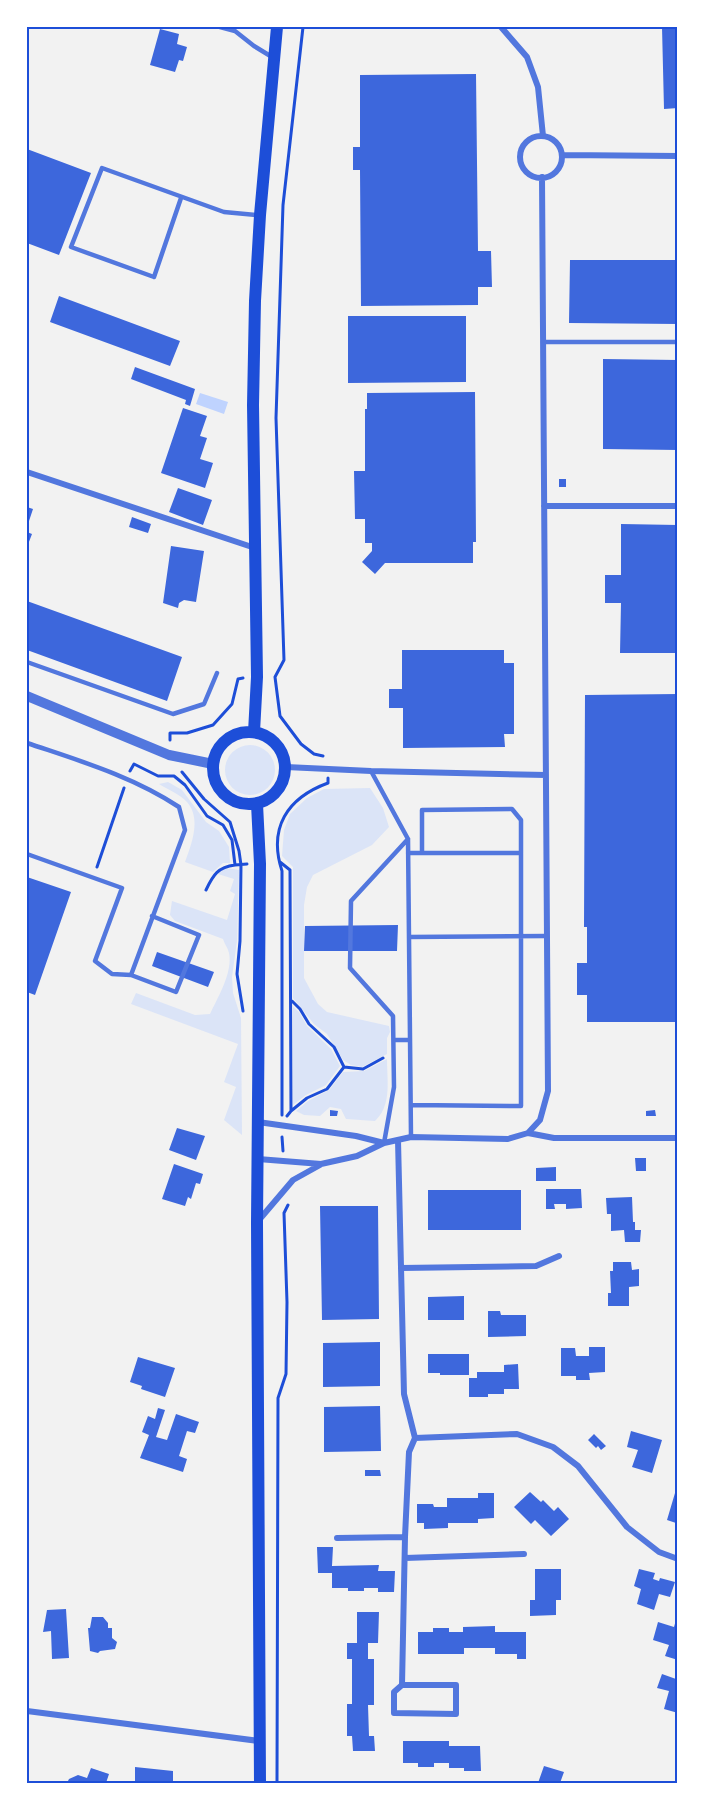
<svg xmlns="http://www.w3.org/2000/svg" width="705" height="1810" font-family="'Zilla Slab',serif">
<style>
.green{fill:#dbe4f7}
.water{fill:#bfd3fe}
.building{fill:#3d67dc}
.lines{fill:none;stroke-linecap:round;stroke-linejoin:round}
.path{stroke:#1d4ed8;stroke-width:3}
.service{stroke:#5277de;stroke-width:4.5}
.minor{stroke:#5277de;stroke-width:6}
.tertiary{stroke:#5277de;stroke-width:10}
.secondary{stroke:#1d4ed8;stroke-width:12}
.neatline{fill:none;stroke:#1d4ed8;stroke-width:2}
</style>
<rect width="100%" height="100%" fill="#f2f2f2"/>
<path class="green" d="M225 770a25 25 0 1 1 50 0a25 25 0 1 1-50 0Z
M168,782L182,790L206,822L219,831L229,847L230,863H223L213,872L185,862C191,845 202,819 187,802C181,795 167,789 159,784Z
M370,788L383,808L389,827L372,845L313,875L307,887L304,905V978L318,1004L327,1012L389,1026L390,1032L387,1038V1054L362,1067L351,1065L343,1060L327,1034L314,1024L293,998V867L282,856L284,830L290,814L307,798L324,789Z
M225,868L239,870L237,941L232,977L233,993L241,1018L242,1135L224,1120L236,1087L224,1082L238,1044L131,1004L136,993L195,1015L210,1014C218,997 233,972 229,953C228,948 224,943 223,939L175,921L170,915L172,901L227,920L235,894L230,891L234,879L218,874Z
M293,1007L299,1012L307,1026L331,1049L340,1066L326,1085L306,1095L293,1105Z
M387,1059C387,1081 392,1105 375,1121L346,1119L341,1109L330,1107L320,1116L304,1115L296,1111L308,1101L329,1090L343,1072L364,1071Z"/>
<path class="water" d="M200,393L228,402L224,414L196,404Z"/>
<path class="building" d="M662,27H678V108L664,109Z
M160,29L179,34L177,44L187,47L183,61L179,60L175,72L150,65Z
M476,74L478,251H491L492,287H478V305L361,306L360,170H353V147H360V75Z
M27,149L91,173L59,255L27,243Z
M570,260H678V324L569,323Z
M59,296L180,341L170,366L50,322Z
M348,316H466V382L348,383Z
M603,359L678,360V450L603,449Z
M135,367L195,389L190,406L185,404L186,400L131,379Z
M475,392L476,542H473V563H385L375,574L362,562L372,551V543H365V519H355L354,471H365V409H367V393Z
M183,408L207,416L200,436L207,438L200,459L213,463L205,488L161,473Z
M559,479H566V487H559Z
M178,488L212,500L203,525L169,512Z
M27,507L33,509L27,527Z
M132,517L151,524L148,533L129,527Z
M621,524L678,525V653H620L621,603H605V575H621Z
M27,532L32,534L27,547Z
M171,546L204,551L196,602L184,600L179,603L178,608L163,603Z
M27,601L182,657L167,701L27,650Z
M402,650H504V663H514V734H504L505,747L403,748V708H389V689H402Z
M678,694V1022H587V995H577V963H587V927H584L585,695Z
M27,877L71,892L35,995L27,992Z
M398,925L397,951H304L305,926Z
M157,952L214,972L208,987L152,966Z
M330,1110L338,1111L337,1116H330Z
M655,1110L656,1116H646V1111Z
M177,1128L205,1136L196,1160L169,1150Z
M635,1158H646V1171H636Z
M174,1164L203,1174L200,1184L196,1183L191,1199L188,1197L185,1206L162,1199Z
M556,1167V1181H536V1168Z
M546,1189H581L582,1208L566,1209V1204H554L555,1209H546Z
M428,1190H521V1230H428Z
M632,1197L633,1222H635V1230H641L640,1242H625L624,1230L611,1231V1214H607L606,1198Z
M320,1206H378L379,1319L322,1320Z
M613,1262H631L632,1270L639,1269V1286L629,1287V1306H608V1293H611L610,1271H613Z
M464,1296V1320H428V1297Z
M488,1311H500L501,1315H526V1336L488,1337Z
M380,1342V1386L323,1387V1343Z
M589,1347H605V1372L589,1373L590,1380H576V1376H561V1348H575L576,1356H589Z
M428,1354H469V1375H440V1373H428Z
M138,1357L175,1368L165,1397L141,1389L142,1386L130,1382Z
M518,1364L519,1389H504V1394H488V1397H469V1378H477V1372H504V1365Z
M380,1406L381,1451L324,1452V1407Z
M158,1408L165,1410L156,1437L167,1440L176,1414L199,1422L195,1433L187,1431L179,1456L187,1459L183,1472L140,1458L149,1435L142,1432L148,1416L155,1419Z
M631,1431L662,1440L652,1473L632,1467L638,1450L627,1447Z
M594,1434L606,1446L601,1450L598,1446L596,1448L588,1440Z
M365,1470H380L381,1476H365Z
M530,1492L541,1502L543,1500L554,1511L558,1507L569,1519L551,1536L535,1520L531,1524L514,1507Z
M478,1493H494V1518L478,1519V1523H448V1528L424,1529V1523H417V1504H433L434,1507H447V1498H478Z
M675,1493L678,1494V1531L675,1530L676,1523L667,1520Z
M317,1547H333L332,1566L379,1565L378,1571H395L394,1592H378V1588H364V1591H348V1588H332V1573H318Z
M535,1569H561V1600H556V1615L530,1616V1600H535Z
M639,1569L655,1573L653,1579L659,1581L660,1578L675,1582L670,1597L659,1594L654,1610L637,1604L641,1589L634,1586Z
M66,1609L69,1658L52,1659L51,1631L43,1632L47,1610Z
M357,1612H379L378,1643H368V1659H374V1705H368L369,1736H374L375,1751H353L352,1736H347V1704H352V1659H347V1643H357Z
M92,1617H103L108,1623V1628H112V1638L117,1642L115,1649L100,1651L98,1653L90,1651L88,1628H90Z
M676,1620H678V1660L665,1656L669,1645L653,1640L658,1622L674,1627Z
M495,1626V1632H526V1659H517V1654H495V1648H464V1654H418V1632H433V1628H449V1632H463V1627Z
M662,1674L676,1679L675,1681L678,1682V1713L664,1709L669,1691L657,1688Z
M403,1741H449V1746H480L481,1771H464V1768H449V1763H434V1767H418V1763H403Z
M544,1766L564,1772L560,1783H538Z
M135,1767L173,1771V1783H135Z
M91,1768L109,1774L106,1783H67L69,1779L78,1775L87,1778Z"/>
<g class="lines">
<path class="path" d="M303,27L283,205L276,418L284,660L275,677L280,716L301,744L314,754L323,756
M170,740V733H187L213,725L232,704L238,679L243,678
M130,771L134,764L158,776H174L185,785L207,816L223,825L232,840L235,865L247,864
M182,772L204,799L230,822L239,851L241,865L240,941L237,974L243,1011
M280,862L290,870L291,1111L287,1116
M97,867L124,788
M206,890C213,875 218,867 235,865
M292,1001L300,1009L309,1024L334,1047L344,1067
M291,1111L307,1098L327,1089L344,1067L363,1069L383,1058
M282,1115V871C268,828 287,798 328,783V778
M282,1137L283,1151
M277,1783L278,1398L286,1374L287,1302L284,1213L288,1205"/>
<path class="service" d="M220,27L235,31L254,46L272,57
M181,198L154,277L71,247L102,168L224,212L257,215
M543,342H678
M27,662L173,714L204,704L217,673
M27,743C80,761 132,776 179,807L185,830L131,975
M371,771L408,839L411,1137
M408,853H521
M27,854L122,888L95,961L112,974L131,975L176,992L199,935L152,916
M409,937L547,936
M394,1040H410
M411,1105L521,1106V820L512,809L422,810V853
M384,1143L394,1087L393,1016L350,968L351,901L408,839"/>
<path class="minor" d="M501,27L527,57L538,87L543,136
M520 157a21 21 0 1 1 42 0a21 21 0 1 1-42 0Z
M562,155L678,156
M27,472L255,548
M544,506H678
M286,767L371,771L546,775
M528,1133L554,1138H678
M398,1140L404,1394L415,1438L517,1434L553,1447L578,1466L627,1527L659,1552L678,1559
M384,1143L411,1137L508,1139L528,1133L540,1120L548,1091L542,177
M258,1159L321,1164L357,1156L384,1143L356,1136L258,1122
M259,1220L293,1180L320,1165
M401,1268L536,1266L559,1256
M337,1538L405,1537
M405,1558L524,1554
M402,1685L394,1692V1713L456,1714V1685H402L405,1537L409,1452L415,1438
M27,1711L259,1741"/>
<path class="tertiary" d="M27,696L169,755L213,764"/>
<path class="secondary" d="M213 768a36 36 0 1 1 72 0a36 36 0 1 1-72 0Z
M254,732L257,677L253,405L255,301L260,215L277,27
M257,804L260,864L257,1223L260,1783"/>
</g>
<rect width="705" height="1810" fill="none" stroke="#ffffff" stroke-width="57"/>
<rect x="28" y="28" width="648" height="1754" class="neatline"/>
</svg>
